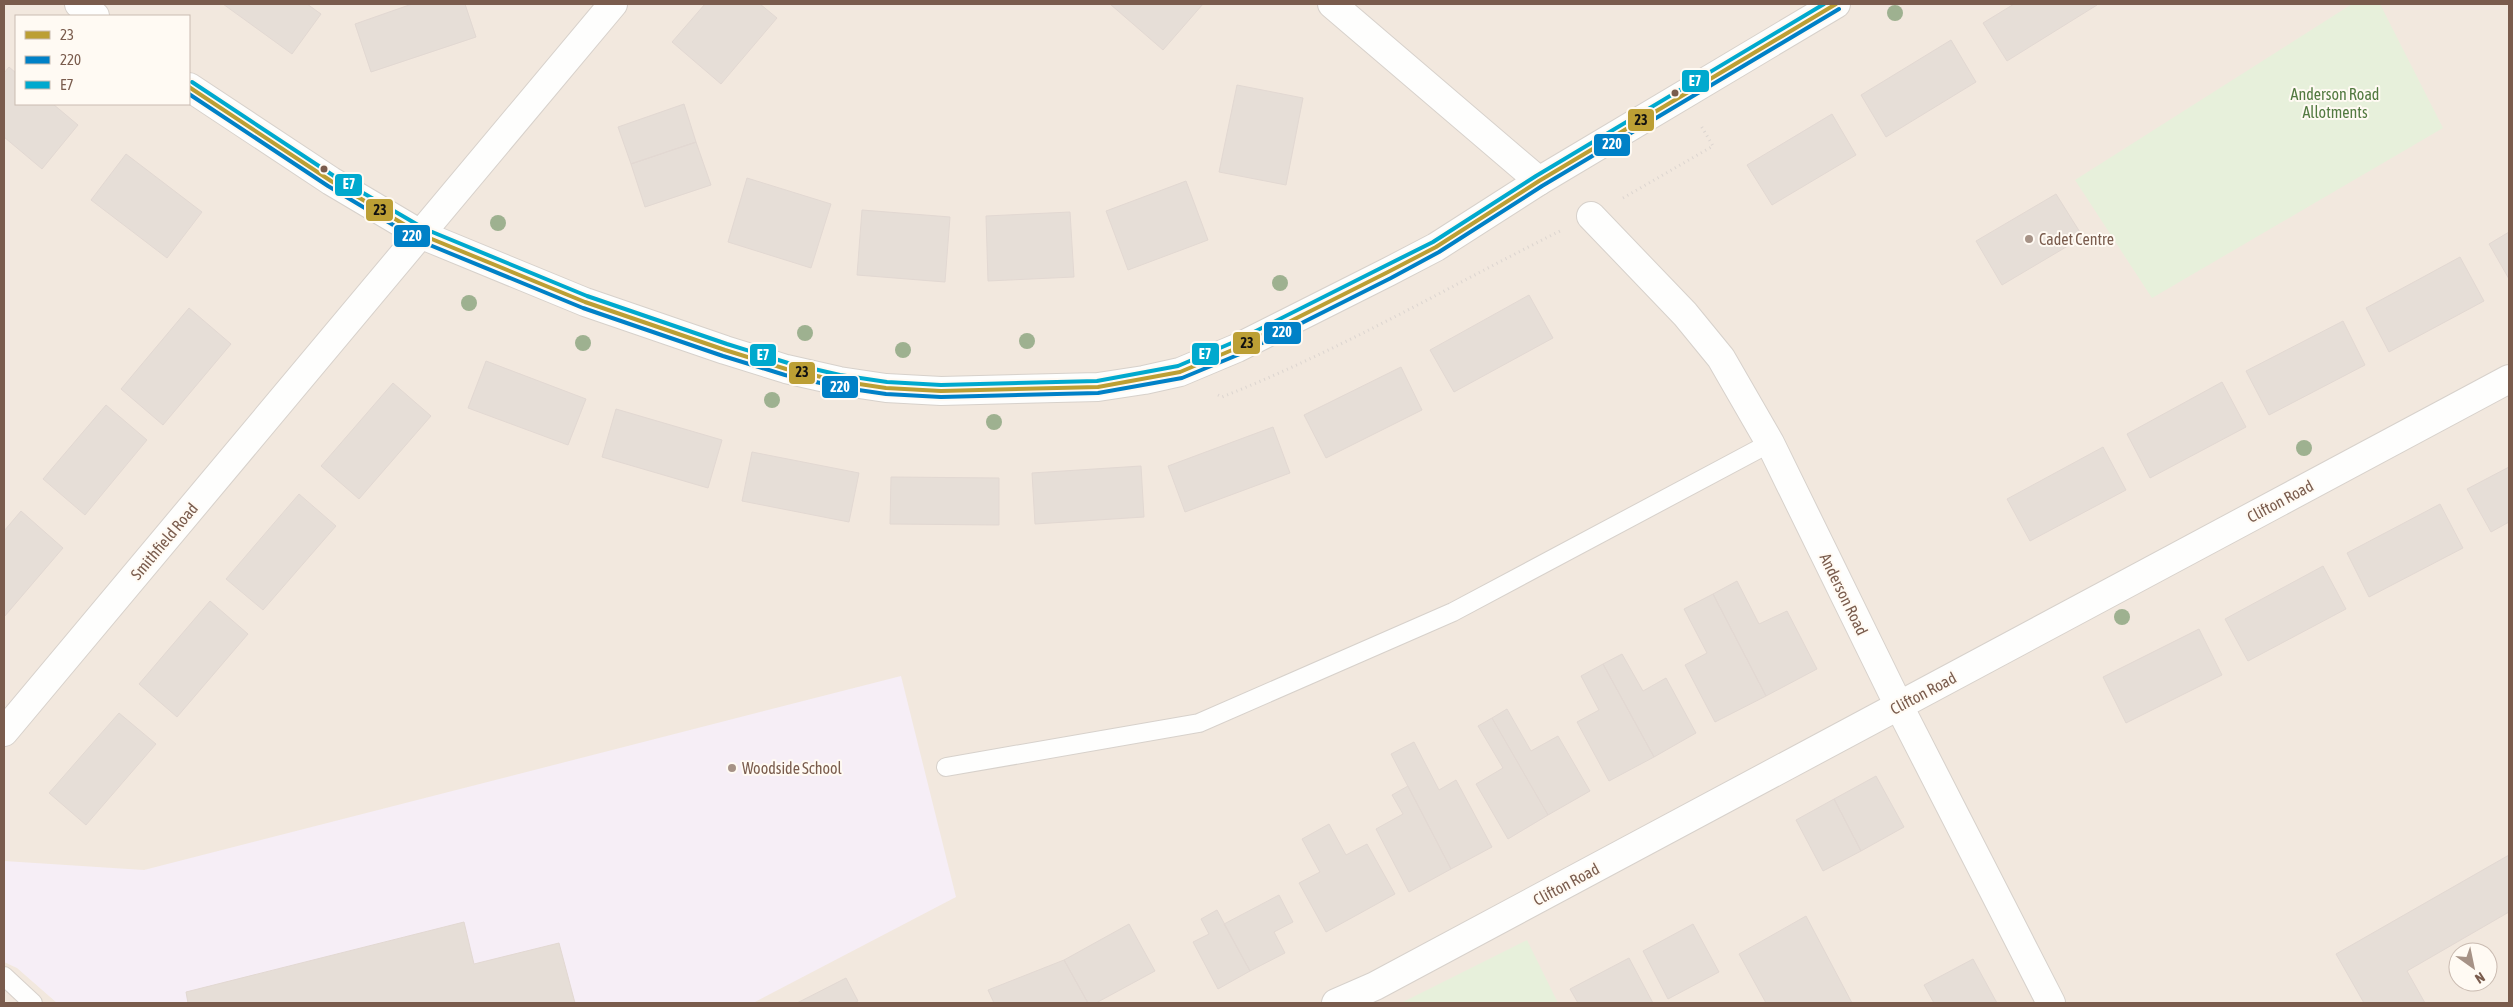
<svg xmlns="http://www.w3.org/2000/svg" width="2513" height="1007" font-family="'Asap Condensed',sans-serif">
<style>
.residential{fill:#f2e8de;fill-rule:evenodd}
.education{fill:#f6eef6}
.green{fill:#e7f0db}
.building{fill:#e6ded7;stroke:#e2d8d2}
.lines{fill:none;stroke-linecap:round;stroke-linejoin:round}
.service-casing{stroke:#d7d1cb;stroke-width:20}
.minor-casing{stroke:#d7d1cb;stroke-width:30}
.tertiary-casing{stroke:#d7d1cb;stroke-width:30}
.path{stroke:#dcd5d0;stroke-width:3;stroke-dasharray:1 4;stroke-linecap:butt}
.service{stroke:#fefefd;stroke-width:18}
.minor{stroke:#fefefd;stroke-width:28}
.tertiary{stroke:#fefefd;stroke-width:28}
.bus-1-casing{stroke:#fffaf3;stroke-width:8}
.bus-2-casing{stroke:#fffaf3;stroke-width:8}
.bus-3-casing{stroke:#fffaf3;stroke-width:8}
.bus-1{stroke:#bc9f34;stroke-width:4}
.bus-2{stroke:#0081c7;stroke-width:4}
.bus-3{stroke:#00a9ce;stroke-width:4}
.tree{fill:#9eb190}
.bus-dot{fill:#7a5c4d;stroke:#fffaf3;stroke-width:2}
.poi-dot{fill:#a69286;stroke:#fffaf3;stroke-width:2}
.labels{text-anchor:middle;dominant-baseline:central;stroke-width:4;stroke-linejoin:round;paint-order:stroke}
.park-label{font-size:16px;fill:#537a41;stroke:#fffaf3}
.poi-label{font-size:16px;fill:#7a5c4d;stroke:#fffaf3;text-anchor:start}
.street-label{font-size:16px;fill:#7a5c4d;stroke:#fffaf3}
.line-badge{stroke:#fffaf3;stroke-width:2}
.badge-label{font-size:14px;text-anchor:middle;font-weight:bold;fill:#fff}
.pale-badge-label{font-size:14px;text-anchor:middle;font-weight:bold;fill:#111}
</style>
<rect width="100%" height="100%" fill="#f9f5f0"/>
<path class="residential" d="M4,4H2509V1003H4ZM16,16H189V104H16ZM2458,952H2488V982H2458Z"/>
<path class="education" d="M901,676L956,897L753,1003H57L17,968L4,962V861L144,870Z"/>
<path class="green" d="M2352,4H2380L2443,128L2152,298L2075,180Z
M1527,940L1558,1003H1401Z"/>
<path class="building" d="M223,4H307L321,14L292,54Z
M412,4H465L476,37L371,72L355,24Z
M705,4H760L777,18L721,84L672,42Z
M1110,4H1203L1163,50Z
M2014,4H2097V5L2007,61L1983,23Z
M1951,40L1976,82L1886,137L1861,95Z
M9,67L16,73V104H53L78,125L42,169L4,137V73Z
M1237,85L1303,98L1286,185L1219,172Z
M684,104L696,142L631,164L618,127Z
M1832,114L1856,155L1772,205L1747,165Z
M696,142L711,185L645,207L631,164Z
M126,154L202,212L167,258L91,200Z
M747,178L831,204L811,268L728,242Z
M1186,181L1208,240L1128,270L1106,211Z
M2056,194L2083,237L2002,285L1976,241Z
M862,210L950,217L945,282L857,275Z
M1070,212L1074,277L988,281L986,216Z
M2509,232V279L2489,244Z
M2460,257L2484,301L2389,352L2366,308Z
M1529,295L1553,338L1454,392L1430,350Z
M189,308L231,344L163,425L121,389Z
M2343,321L2365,365L2269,415L2246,371Z
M486,361L586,399L568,445L468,408Z
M1401,367L1422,410L1326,458L1304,415Z
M2222,382L2246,427L2150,478L2127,434Z
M393,383L431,416L359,499L321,466Z
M106,405L147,440L85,515L43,479Z
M616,409L722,440L708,488L602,457Z
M1273,427L1290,473L1185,512L1168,466Z
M2103,447L2126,490L2030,541L2007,499Z
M752,452L859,473L849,522L742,501Z
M1141,466L1144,517L1035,524L1032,473Z
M2509,467V522L2491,532L2467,489Z
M891,477L999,478V525L890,524Z
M299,494L336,526L263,610L226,579Z
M2440,504L2463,548L2369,597L2347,553Z
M21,511L63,548L4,617V531Z
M2323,566L2346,609L2248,661L2225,619Z
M1737,581L1759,624L1787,611L1817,669L1766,696L1713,594Z
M1713,594L1766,696L1715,722L1685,665L1707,653L1684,609Z
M210,601L248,634L177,717L139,684Z
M2199,629L2222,675L2126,723L2103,677Z
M1622,654L1643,691L1666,678L1696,733L1654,757L1603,664Z
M1603,664L1654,757L1609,781L1577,722L1599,710L1581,676Z
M1507,709L1531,751L1558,736L1590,791L1548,815L1492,718Z
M119,713L156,744L86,825L49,793Z
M1492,718L1548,815L1508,839L1476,784L1503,768L1478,726Z
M1414,742L1439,790L1456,780L1492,847L1451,869L1391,754Z
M1876,776L1904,827L1861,851L1834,799Z
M1408,786L1451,869L1409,892L1376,829L1403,814L1392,795Z
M1834,799L1861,851L1823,871L1796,820Z
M1329,824L1346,855L1367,844L1395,894L1326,932L1299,883L1320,872L1302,839Z
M2509,855V912L2407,971L2425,1003H2364L2336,954Z
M1279,895L1293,922L1274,932L1285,953L1250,971L1224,924Z
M1217,910L1250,971L1218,989L1193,942L1209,934L1201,919Z
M1806,916L1852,1003H1766L1739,954Z
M464,922L474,964L559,943L575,1003H188L186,992Z
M1129,924L1155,971L1096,1003H1088L1064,960Z
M1693,924L1719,972L1668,999L1643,951Z
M1629,958L1653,1003H1578L1570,989Z
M1973,959L1997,1003H1934L1924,985Z
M1064,960L1088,1003H994L988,990Z
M846,978L858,1001L854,1003H797Z"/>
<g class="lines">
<defs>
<path id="service" d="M946,767L1199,723L1453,612L1770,443
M4,976L33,1003"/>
<path id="minor" d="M1332,4L1539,181
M1591,216L1685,314L1721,358L1770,443L1899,706L2051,1003
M4,732L613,4"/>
<path id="tertiary" d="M79,4L95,16
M189,87L331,181L422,235L585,302L725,350L786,369L839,381L886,388L941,391L1098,387L1144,380L1180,372L1237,348L1388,272L1436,247L1539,181L1836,4
M1336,1003L1375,986L2509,379"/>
</defs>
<use href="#service" class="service-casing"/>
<use href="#minor" class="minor-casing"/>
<use href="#tertiary" class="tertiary-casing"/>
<path class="path" d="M1623,198L1713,146L1700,124
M1218,395L1222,397C1339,351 1448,287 1560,231"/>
<use href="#service" class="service"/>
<use href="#minor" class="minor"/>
<use href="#tertiary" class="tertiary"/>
<defs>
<path id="bus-1" d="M189,87L331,181L422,235L585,302L725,350L786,369L839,381L886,388L941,391L1098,387L1180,372L1237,348L1388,272L1436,247L1539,181L1836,4"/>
<path id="bus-2" d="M189,94L328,186L420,241L583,308L723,356L785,375L838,387L886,394L941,397L1098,393L1182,378L1240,354L1391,278L1439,252L1542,186L1839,9"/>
<path id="bus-3" d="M192,82L334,176L425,229L587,296L727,344L788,363L840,375L887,382L941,385L1097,381L1178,366L1234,342L1385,266L1433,242L1536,176L1824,4"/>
</defs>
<use href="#bus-1" class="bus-1-casing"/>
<use href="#bus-2" class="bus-2-casing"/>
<use href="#bus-3" class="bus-3-casing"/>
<use href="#bus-1" class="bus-1"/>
<use href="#bus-2" class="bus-2"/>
<use href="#bus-3" class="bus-3"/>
</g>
<g class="tree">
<circle cx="1895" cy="13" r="8"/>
<circle cx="498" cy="223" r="8"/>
<circle cx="1280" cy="283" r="8"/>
<circle cx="469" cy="303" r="8"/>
<circle cx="805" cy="333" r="8"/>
<circle cx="1027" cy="341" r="8"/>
<circle cx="583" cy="343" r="8"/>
<circle cx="903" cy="350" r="8"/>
<circle cx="772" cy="400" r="8"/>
<circle cx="994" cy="422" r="8"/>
<circle cx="2304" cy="448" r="8"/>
<circle cx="2122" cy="617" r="8"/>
</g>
<g class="bus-dot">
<circle cx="1675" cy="93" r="4.5"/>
<circle cx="324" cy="169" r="4.5"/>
</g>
<g class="poi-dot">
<circle cx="2029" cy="239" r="5"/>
<circle cx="732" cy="768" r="5"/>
</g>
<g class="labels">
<g class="park-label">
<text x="2335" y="94">Anderson Road<tspan x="2335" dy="18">Allotments</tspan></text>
</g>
<g class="poi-label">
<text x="2039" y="239">Cadet Centre</text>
<text x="742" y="768">Woodside School</text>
</g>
<g class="street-label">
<text transform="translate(2280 501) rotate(-28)">Clifton Road</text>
<text transform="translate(164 541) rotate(-50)">Smithfield Road</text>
<text transform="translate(1844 594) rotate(64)">Anderson Road</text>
<text transform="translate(1923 693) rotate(-28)">Clifton Road</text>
<text transform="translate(1566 884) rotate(-28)">Clifton Road</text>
</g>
</g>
<g class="line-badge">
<rect x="1681" y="69" width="29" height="24" rx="5" fill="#00a9ce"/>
<rect x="1627" y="108" width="28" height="24" rx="5" fill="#bc9f34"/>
<rect x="1593" y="133" width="38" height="24" rx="5" fill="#0081c7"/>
<rect x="334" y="173" width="29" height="24" rx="5" fill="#00a9ce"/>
<rect x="365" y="198" width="29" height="24" rx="5" fill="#bc9f34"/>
<rect x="393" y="224" width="38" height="24" rx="5" fill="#0081c7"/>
<rect x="1263" y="321" width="39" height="24" rx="5" fill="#0081c7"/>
<rect x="1232" y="331" width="29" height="24" rx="5" fill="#bc9f34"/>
<rect x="1191" y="342" width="29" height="24" rx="5" fill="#00a9ce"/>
<rect x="749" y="343" width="28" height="24" rx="5" fill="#00a9ce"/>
<rect x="788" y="361" width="28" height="24" rx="5" fill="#bc9f34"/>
<rect x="821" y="375" width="38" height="24" rx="5" fill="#0081c7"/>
</g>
<g class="badge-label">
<text x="1695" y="86">E7</text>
<text x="1612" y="149">220</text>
<text x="349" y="189">E7</text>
<text x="412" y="241">220</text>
<text x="1282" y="337">220</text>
<text x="1205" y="359">E7</text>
<text x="763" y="360">E7</text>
<text x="840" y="392">220</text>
</g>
<g class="pale-badge-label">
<text x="1641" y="125">23</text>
<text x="380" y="215">23</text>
<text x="1247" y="348">23</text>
<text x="802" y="377">23</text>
</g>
<rect width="2513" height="1007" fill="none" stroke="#7a5c4d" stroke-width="10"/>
<rect x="15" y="15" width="175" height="90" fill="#fffaf3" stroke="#cabbb1"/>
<rect x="25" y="31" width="25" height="8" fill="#bc9f34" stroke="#cabbb1"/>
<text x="60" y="40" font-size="15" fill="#7a5c4d">23</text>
<rect x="25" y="56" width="25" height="8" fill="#0081c7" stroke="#cabbb1"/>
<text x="60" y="65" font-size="15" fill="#7a5c4d">220</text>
<rect x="25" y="81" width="25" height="8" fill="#00a9ce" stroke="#cabbb1"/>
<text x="60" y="90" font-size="15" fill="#7a5c4d">E7</text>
<g transform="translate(2473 967) rotate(147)"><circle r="24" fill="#fffaf3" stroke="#cabbb1"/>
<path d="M0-4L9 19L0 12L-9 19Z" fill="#a69286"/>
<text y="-8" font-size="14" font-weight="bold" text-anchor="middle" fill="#7a5c4d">N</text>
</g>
</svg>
